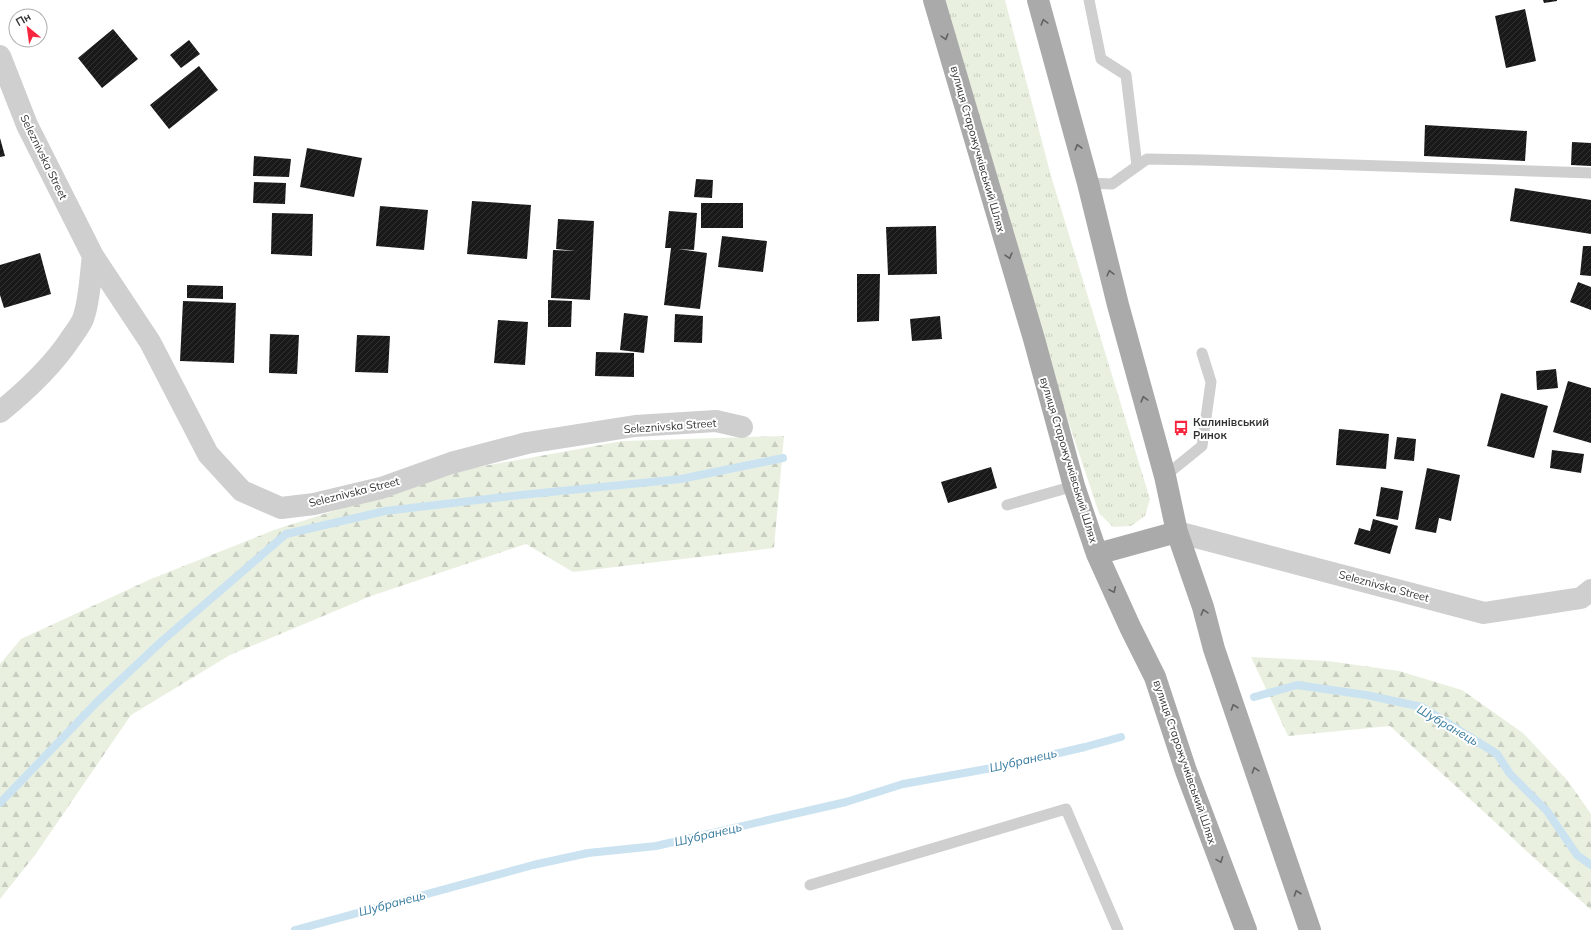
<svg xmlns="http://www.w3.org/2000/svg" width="1591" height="930" font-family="Mulish,sans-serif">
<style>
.grass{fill:url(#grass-tufts)}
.forest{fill:url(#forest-firs)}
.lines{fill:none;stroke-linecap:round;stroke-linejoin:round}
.stream{stroke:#cbe3f1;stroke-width:8}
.building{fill:url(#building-hatch)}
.lane{stroke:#cfcfcf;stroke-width:11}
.street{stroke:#cfcfcf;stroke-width:22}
.primary{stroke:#aaa;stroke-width:22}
.oneway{stroke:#626262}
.labels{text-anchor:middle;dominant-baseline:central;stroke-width:4;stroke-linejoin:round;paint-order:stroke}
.street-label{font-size:11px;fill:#323232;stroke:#fff}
.poi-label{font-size:11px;font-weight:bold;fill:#323232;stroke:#fff;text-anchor:start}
.water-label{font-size:12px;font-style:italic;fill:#367a9e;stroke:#fff}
</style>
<defs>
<pattern id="grass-tufts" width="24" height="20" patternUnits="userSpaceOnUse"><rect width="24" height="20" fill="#e9f0e0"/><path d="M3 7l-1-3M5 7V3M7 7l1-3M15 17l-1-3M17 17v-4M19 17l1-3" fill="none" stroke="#c8cec1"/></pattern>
<pattern id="forest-firs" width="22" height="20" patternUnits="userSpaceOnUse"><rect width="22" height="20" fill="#e9f0e0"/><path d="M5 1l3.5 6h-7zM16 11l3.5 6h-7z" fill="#c8cec1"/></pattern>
<pattern id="building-hatch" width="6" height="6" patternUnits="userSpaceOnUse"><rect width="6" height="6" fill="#191919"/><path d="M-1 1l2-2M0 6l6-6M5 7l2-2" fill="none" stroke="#323232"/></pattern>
</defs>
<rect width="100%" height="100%" fill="#fff"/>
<path class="grass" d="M945,0H1005L1051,176L1150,499L1145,516L1131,526L1113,527L1099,513L1036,325Z"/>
<path class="forest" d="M784,436L774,548L573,572L526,544L371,596L230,655L131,715L35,855L0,899V664L21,639L151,579L274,530L462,470L623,441Z
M1251,657L1328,661L1399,671L1462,690L1523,733L1568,781L1591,814V910L1390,726L1288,736Z"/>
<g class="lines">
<path class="stream" d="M1254,697L1297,685L1366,695L1422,707L1497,754L1510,774L1547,811L1577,855L1591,865
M0,803L98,701L162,641L286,534L385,511L521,495L681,479L783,458
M295,930L533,865L588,853L656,846L846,802L903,784L1003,766L1085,747L1121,737"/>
</g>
<path class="building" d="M1543,0H1557V1L1544,3Z
M1525,9L1536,61L1506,68L1495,16Z
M113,29L138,59L102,88L78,58Z
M189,40L200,54L181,68L170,55Z
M199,66L218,90L169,129L150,105Z
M1425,125L1527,131L1525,161L1424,156Z
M0,138L5,156L0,157Z
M1572,142L1591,143V166L1571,165Z
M307,148L362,158L354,197L300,187Z
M254,156L291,159L289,177L253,176Z
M696,179L713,180L712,198L694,197Z
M254,182L286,183L285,204L253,203Z
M1515,188L1591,200V234L1510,221Z
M472,201L531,205L527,259L467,254Z
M701,203H743V228H701Z
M380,206L428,210L424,250L376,246Z
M669,211L697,213L694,250L678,249L707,253L700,309L664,305L671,248H665Z
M272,213L313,214L312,256L271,254Z
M558,219L594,221L590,300L551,298L553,250L576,251L556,249Z
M936,226L937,274L888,275L886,227Z
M722,236L767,241L763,272L718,267Z
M1583,246H1591V276L1580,275Z
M40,253L51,294L4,308L0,295V265Z
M857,274H880L879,321L857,322Z
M1578,282L1591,287V310L1570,302Z
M187,285L223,286V299L187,298Z
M548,300L572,301L571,327H548Z
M183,301L236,303L234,363L180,361Z
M624,313L648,316L644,353L620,350Z
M675,314L703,316L702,343L674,342Z
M940,316L942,339L912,341L910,319Z
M498,320L528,322L525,365L494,363Z
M270,334L299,335L297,374L269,373Z
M357,335L390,336L388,373L355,372Z
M596,352L634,353V377L595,376Z
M1556,369L1558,388L1537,390L1536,371Z
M1568,381L1591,388V443L1553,432Z
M1501,393L1548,406L1534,458L1487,446Z
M1339,429L1389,434L1386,469L1336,465Z
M1397,437L1416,439L1414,461L1394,459Z
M1552,450L1584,454L1581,473L1550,468Z
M991,467L997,488L948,503L941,482Z
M1427,468L1460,475L1451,521L1439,518L1436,533L1415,529Z
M1381,487L1403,491L1398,520L1376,516Z
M1373,519L1398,526L1390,554L1354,544L1359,528L1370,531Z"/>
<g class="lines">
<path class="lane" d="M1089,0L1101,59L1126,75L1137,166
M1088,183L1112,184L1147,159L1203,160L1591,173
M1165,476L1202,446L1211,382L1202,353
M1007,505L1074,486
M810,885L1066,809L1118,930"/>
<path class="street" d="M0,56L27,125L93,256L150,342L208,454L242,491L281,508L314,504L381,488L451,463L527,443L635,426L716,421L742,427
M0,412C27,390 52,367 71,338C75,332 80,326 83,319C90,300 90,277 93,256
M1177,532L1484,613L1581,598L1591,590"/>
<path class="primary" d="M934,0L1034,339L1074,486L1097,554L1130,627L1155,677L1186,771L1246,930
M1038,0L1088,183L1118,305L1165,476L1177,532L1203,607L1214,649L1310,930
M1097,554L1177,532"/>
</g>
<defs><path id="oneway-chevron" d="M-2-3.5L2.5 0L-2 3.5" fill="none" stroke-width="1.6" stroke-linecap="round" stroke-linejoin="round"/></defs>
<g class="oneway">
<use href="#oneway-chevron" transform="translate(1044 22) rotate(-105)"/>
<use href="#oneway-chevron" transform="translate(945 37) rotate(74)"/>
<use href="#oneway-chevron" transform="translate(1078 147) rotate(-105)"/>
<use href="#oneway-chevron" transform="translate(1009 256) rotate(74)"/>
<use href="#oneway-chevron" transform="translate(1110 273) rotate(-104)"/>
<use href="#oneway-chevron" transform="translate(1144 399) rotate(-105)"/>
<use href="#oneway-chevron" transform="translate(1113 590) rotate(66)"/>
<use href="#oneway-chevron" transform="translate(1204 612) rotate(-106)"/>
<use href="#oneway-chevron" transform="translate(1234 707) rotate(-109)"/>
<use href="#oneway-chevron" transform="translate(1255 770) rotate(-108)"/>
<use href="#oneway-chevron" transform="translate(1220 860) rotate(69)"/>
<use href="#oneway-chevron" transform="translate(1297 893) rotate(-109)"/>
</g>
<defs>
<symbol id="bus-bare" viewBox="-9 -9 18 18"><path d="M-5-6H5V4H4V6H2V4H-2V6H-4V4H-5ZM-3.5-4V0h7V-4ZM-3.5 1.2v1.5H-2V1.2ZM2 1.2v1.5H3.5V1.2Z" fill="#f7263e" stroke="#fff" stroke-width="2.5" paint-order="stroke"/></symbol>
</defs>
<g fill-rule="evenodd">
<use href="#bus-bare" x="1170" y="417" width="22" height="22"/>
</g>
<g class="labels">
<g class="street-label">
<text transform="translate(978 149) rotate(74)">вулиця Старожучківський Шлях</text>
<text transform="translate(44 157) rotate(64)">Seleznivska Street</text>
<text transform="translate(670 426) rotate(-4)">Seleznivska Street</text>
<text transform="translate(1069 460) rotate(73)">вулиця Старожучківський Шлях</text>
<text transform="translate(354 492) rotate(-14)">Seleznivska Street</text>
<text transform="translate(1384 586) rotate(15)">Seleznivska Street</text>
<text transform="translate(1185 762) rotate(71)">вулиця Старожучківський Шлях</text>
</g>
<g class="poi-label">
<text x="1193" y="422">Калинівський<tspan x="1193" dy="13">Ринок</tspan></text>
</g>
<g class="water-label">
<text transform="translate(1448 725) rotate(30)">Шубранець</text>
<text transform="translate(1023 760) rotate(-13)">Шубранець</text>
<text transform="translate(708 834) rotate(-13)">Шубранець</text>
<text transform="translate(392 903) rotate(-15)">Шубранець</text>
</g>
</g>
<g transform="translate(28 28) rotate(331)"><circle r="19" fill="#ffffff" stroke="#adadad"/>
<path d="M0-3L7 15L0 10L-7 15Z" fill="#f7263e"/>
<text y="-6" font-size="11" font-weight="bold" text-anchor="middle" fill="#323232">Пн</text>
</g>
</svg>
